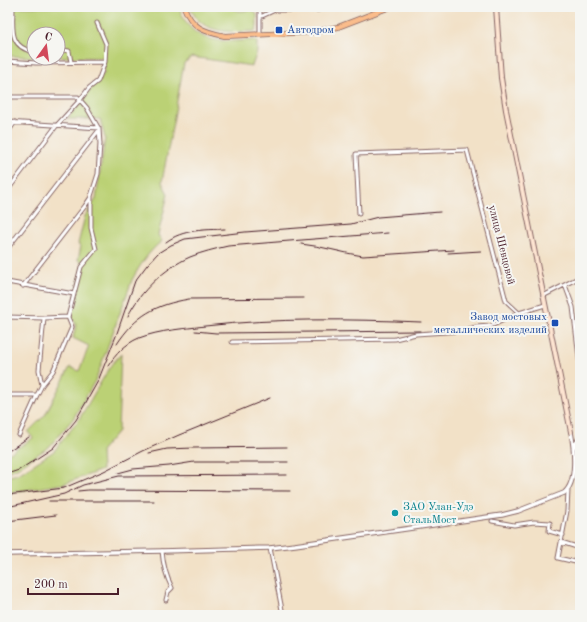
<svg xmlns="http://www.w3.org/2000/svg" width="587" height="622" font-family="'Old Standard TT',serif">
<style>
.green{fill:#bbd175;stroke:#827850}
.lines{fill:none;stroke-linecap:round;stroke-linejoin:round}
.minor-casing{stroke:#856362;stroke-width:5}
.tertiary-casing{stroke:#856362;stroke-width:5.5}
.secondary-casing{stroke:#856362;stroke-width:6}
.primary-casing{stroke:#856362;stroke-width:6}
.minor{stroke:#fff;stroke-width:3}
.tertiary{stroke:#fff;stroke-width:3.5}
.secondary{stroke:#fde4d1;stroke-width:4}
.primary{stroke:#fabc8b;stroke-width:4.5}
.rail{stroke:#4a1f2b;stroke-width:1}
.transit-dot{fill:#1a4fb4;stroke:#f6f6f2;stroke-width:1.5}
.culture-dot{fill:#0f9aa8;stroke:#f6f6f2;stroke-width:1.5}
.labels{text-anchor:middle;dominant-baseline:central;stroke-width:4;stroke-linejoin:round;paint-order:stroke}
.transit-label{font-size:11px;fill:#164399;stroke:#f6f6f2;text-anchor:start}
.street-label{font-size:11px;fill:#4a1f2b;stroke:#f6f6f2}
.culture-label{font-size:11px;fill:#0d838f;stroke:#f6f6f2;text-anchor:start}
</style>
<rect width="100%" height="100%" fill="#f6f6f2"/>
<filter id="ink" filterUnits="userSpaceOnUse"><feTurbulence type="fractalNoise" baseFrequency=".025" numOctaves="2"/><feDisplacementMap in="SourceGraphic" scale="8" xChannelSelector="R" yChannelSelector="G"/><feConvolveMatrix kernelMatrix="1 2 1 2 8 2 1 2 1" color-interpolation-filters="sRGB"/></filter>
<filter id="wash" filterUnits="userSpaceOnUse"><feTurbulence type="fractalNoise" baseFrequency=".012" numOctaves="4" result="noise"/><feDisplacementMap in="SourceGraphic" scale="16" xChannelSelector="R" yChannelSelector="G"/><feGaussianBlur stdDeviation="0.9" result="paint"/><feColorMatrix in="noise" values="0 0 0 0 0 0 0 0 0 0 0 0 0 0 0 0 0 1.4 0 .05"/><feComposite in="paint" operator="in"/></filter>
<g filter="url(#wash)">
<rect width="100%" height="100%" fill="#f2e1c7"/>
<path class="green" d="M13,7H179C191,45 221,42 254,40L257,42V52L252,66L192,57L184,63L162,182L168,194L158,235L162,241C149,251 140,265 132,280L96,379L73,419L49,447L17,468L7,472V455L33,438L28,432L45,415L70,367L79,371L89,346L73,338L76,324L71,317L83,262L78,260L81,246L78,244L85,216L96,199L105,138L100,119H67L104,73L105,58L58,57V34H34V57L7,56V29Z
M190,7H227L240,11L253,10L257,14V27L255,31C230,32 201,35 190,7Z
M121,354L118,431L101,451L102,470L63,484L7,493V477L20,473L54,451L78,421L111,365Z"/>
</g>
<g filter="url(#ink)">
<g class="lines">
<defs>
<path id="minor" d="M13,7C13,28 8,47 34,52
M260,17L275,10H318
M260,35V7
M58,49L69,51L71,62
M7,61L36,63L105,62
M7,97H78L80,100L57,125L7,191
M7,122L99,128
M7,133L15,122
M359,214L356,154L467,150L506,301L519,313L545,305
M7,249L99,130
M7,282L74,294L81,267L96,249L91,228V196L98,174L100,144L99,129L87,108L80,100L89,88L98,81L105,62L106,44L97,23
M565,285L573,307L580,366
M23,286L85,206L91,197
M543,296L580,277
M7,317L44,318L68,317L74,294
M232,342L395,339L416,334L461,331L476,327L491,326L519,313
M42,385L39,370L44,318
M7,395H37L42,385L53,371L72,327L68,317
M19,435L37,395
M568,490L567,511L558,558L580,563
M492,521L514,525L534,522L550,523L549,531L563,535
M561,542L580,548
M270,548L283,615
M162,551C163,564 166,576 172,588L168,592L166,600"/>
<path id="tertiary" d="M574,447L580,437
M7,554L162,551L270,548L295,545L502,515L518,511L564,493C578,482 574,448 571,432"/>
<path id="secondary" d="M496,7L501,78L506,110L571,432"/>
<path id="primary" d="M184,7C192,28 204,32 225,36L313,32L338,27L390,7"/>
</defs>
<use href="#minor" class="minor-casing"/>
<use href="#tertiary" class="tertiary-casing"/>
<use href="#secondary" class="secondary-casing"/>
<use href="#primary" class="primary-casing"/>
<use href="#minor" class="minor"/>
<use href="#tertiary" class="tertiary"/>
<use href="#secondary" class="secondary"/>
<use href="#primary" class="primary"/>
<path class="rail" d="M166,242C183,229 205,230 225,229
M301,244C322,246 342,253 363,256L454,250
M448,253L481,251
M128,316C140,291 165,268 190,257C202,252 215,249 228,246L388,233
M195,331L216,333L420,331
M117,344C136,315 155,305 189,299L304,298
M108,366C116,354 125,344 139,338C160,330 183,329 205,326C276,318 350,319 421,322
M7,452L29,437
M149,453L167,449L194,448L287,447
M118,473L133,469L169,466L194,462H288
M7,474L19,470L53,448L76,420L98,381L116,336L135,281L147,265L158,253L171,245L185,239L245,232L351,224L378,217L440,212
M78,491L88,490L290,491
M7,495L64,488L104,471L143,451L179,435L270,398
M49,501H154
M7,507L64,494L83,485L119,476L287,475
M7,521L56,515"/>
</g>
</g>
<g class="transit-dot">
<rect x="275" y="26" width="8" height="8" rx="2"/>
<rect x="551" y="319" width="8" height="8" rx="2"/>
</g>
<circle class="culture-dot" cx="395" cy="513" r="4"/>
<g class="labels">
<g class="transit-label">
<text x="287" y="30">Автодром</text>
<text x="547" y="317" text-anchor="end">Завод мостовых<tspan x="547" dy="13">металлических изделий</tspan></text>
</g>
<g class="street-label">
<text transform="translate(501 245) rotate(76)">улица Шевцовой</text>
</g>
<g class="culture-label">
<text x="403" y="507">ЗАО Улан-Удэ<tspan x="403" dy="13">СтальМост</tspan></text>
</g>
</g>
<rect width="587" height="622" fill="none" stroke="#f6f6f2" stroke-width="24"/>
<g transform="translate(46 46) rotate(14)"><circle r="19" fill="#f6f6f2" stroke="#b1a0a2"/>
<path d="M0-3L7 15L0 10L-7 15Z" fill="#d1495b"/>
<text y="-6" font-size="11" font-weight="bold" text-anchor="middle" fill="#4a1f2b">С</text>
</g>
<path d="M28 588v6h90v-6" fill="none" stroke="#4a1f2b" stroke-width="2"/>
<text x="34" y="588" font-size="12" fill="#4a1f2b" stroke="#f6f6f2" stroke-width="3" paint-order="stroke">200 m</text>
</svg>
